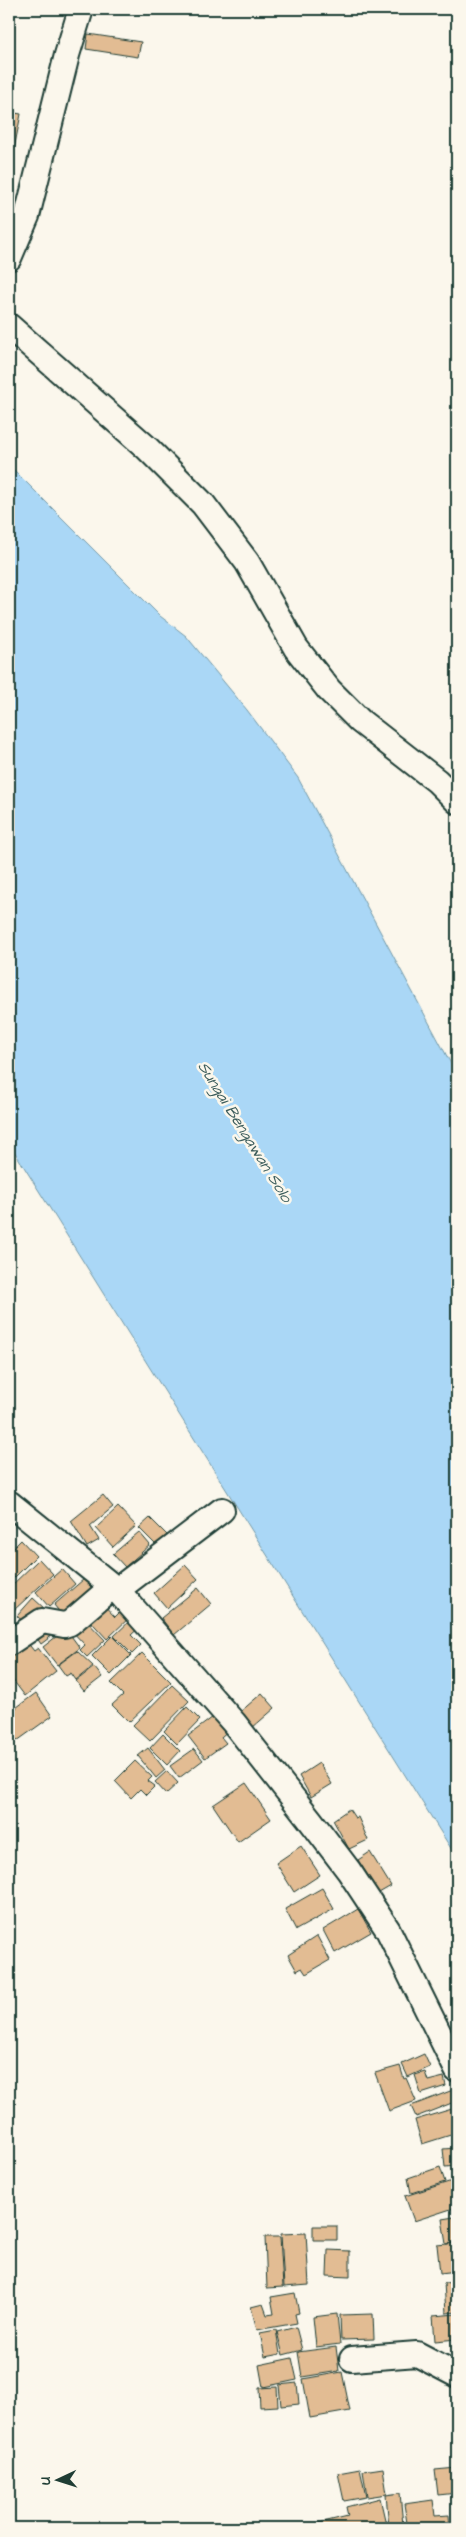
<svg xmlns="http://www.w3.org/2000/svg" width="466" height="2537" font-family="'Architects Daughter',sans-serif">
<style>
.water{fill:#aad7f6;stroke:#7299a8}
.building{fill:#e2bc93;stroke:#1f3d34}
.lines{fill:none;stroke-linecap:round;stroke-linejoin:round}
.minor-casing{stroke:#1f3d34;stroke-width:28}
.minor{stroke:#fbf7ec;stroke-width:24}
.labels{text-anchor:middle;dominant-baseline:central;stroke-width:5;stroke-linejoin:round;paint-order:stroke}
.water-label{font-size:16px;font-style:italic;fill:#3b5c5b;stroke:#fbf7ec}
</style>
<rect width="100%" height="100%" fill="#fbf7ec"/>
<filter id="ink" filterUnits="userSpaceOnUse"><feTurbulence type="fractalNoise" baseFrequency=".02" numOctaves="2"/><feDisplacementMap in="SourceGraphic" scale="10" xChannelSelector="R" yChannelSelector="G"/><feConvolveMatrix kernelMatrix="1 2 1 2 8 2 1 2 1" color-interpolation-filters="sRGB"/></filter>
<g filter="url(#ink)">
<path class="water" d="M9,465L160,616L186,636L247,710L298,778L457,1075V1858L9,1143Z"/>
<path class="building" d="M115,9H144L142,14Z
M88,34L141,42L138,57L86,49Z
M9,112L21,114L13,154H9Z
M103,1495L113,1507L90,1526L99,1540L87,1547L71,1521Z
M118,1507L136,1526L113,1547L96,1528Z
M150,1518L167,1535L156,1545L139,1528Z
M139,1532L150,1545L125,1567L113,1554Z
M21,1540L36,1556L9,1583V1552Z
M39,1559L53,1574L14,1610L9,1603V1588Z
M185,1565L198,1579L167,1608L154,1593Z
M62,1569L75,1584L49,1607L36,1592Z
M84,1579L97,1594L66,1620L54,1605Z
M198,1588L211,1604L174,1635L161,1618Z
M33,1598L45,1609L29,1627L17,1616Z
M100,1601L115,1617L124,1608L132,1615L107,1639L85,1615Z
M82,1616L105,1640L87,1657L80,1650L85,1645L69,1628Z
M133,1618L141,1626L131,1635L141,1645L132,1654L114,1636Z
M66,1629L80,1648L57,1665L43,1647Z
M32,1631L53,1635L41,1644Z
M112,1636L131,1655L111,1675L92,1656Z
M23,1637L34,1651L38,1648L56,1671L25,1696L9,1675V1649Z
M77,1651L93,1666L76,1680L71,1673L66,1676L58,1665Z
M142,1653L171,1682L129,1722L112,1705L123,1695L111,1683Z
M94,1667L102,1677L84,1691L76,1681Z
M172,1685L189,1701L150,1741L133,1725Z
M36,1693L52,1716L17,1741L9,1728V1713Z
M262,1693L275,1708L252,1728L239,1713Z
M187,1707L200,1720L177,1744L164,1731Z
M217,1714L230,1729L221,1737L226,1743L205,1758L188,1736Z
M163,1734L180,1751L167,1765L150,1748Z
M148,1748L165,1770L156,1778L138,1756Z
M194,1749L203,1760L179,1778L170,1766Z
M135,1761L152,1777L148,1781L155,1786L146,1795L140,1789L131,1798L115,1781Z
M319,1763L332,1784L311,1797L299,1776Z
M167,1771L178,1783L166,1794L155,1782Z
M246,1783L271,1819L238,1842L213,1805Z
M349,1809L355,1818L358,1817L368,1840L349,1849L333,1820Z
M301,1846L320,1875L294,1892L276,1863Z
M370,1852L391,1886L379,1893L358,1860Z
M322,1888L334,1909L296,1930L285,1909Z
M358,1909L371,1932L335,1953L323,1930Z
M317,1936L330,1960L306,1974L302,1968L297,1971L288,1955Z
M424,2054L430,2067L408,2077L402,2064Z
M400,2066L404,2079L406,2078L416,2101L389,2111L375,2073Z
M425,2072L428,2081L444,2077L446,2086L421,2094L415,2075Z
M453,2090L457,2101L416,2117L411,2106Z
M452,2109L457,2133L422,2144L415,2120Z
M457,2148V2166L445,2167L443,2149Z
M440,2167L445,2182L411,2193L408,2178Z
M452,2181L457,2195V2207L414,2221L405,2196Z
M454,2217L457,2242L446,2244L442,2219Z
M313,2226H337V2240H313Z
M306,2233L309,2285L284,2287L281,2234Z
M265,2237H280L283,2287L267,2288Z
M457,2243V2271L440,2273L437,2245Z
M328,2250L350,2251V2277L327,2276Z
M457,2282V2312L446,2313L444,2283Z
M295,2293L299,2313L295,2314L297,2323L257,2330L251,2307L263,2304L267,2315L274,2314L271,2297Z
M337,2314L340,2344L316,2347L313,2317Z
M373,2314L374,2339L341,2340L340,2315Z
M457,2314V2339L435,2341L433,2316Z
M296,2327L302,2350L283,2355L277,2332Z
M276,2330L280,2354L265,2357L260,2333Z
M336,2347L339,2371L302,2377L298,2352Z
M292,2358L297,2380L263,2387L259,2365Z
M342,2372L350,2411L310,2418L303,2379Z
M297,2383L299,2404L281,2406L279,2385Z
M277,2387L278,2406L260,2407L259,2388Z
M383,2468L387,2494L367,2497L363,2471Z
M457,2468V2493L438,2495L435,2470Z
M360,2469L366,2497L344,2501L338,2473Z
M400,2493L403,2525L389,2526L386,2495Z
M457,2497V2526H456L452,2498Z
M380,2498L386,2524L367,2528H298L348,2516L346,2507Z
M433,2500L435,2516L449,2515L450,2528H412L411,2523H407L404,2504Z
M187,2523L188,2528H147V2525Z"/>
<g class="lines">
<defs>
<path id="minor" d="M9,258L27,216L67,55L81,9
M9,326L147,448L203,504L247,562L296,648L329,690L360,721L437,781L457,801
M9,1503L117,1590L234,1723L311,1821L349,1871L388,1930L457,2070
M117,1590L222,1510
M9,1643L42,1621L64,1625L70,1623L113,1586
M352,2359L417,2354L457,2375"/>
</defs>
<use href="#minor" class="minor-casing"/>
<use href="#minor" class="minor"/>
</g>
</g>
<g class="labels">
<g class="water-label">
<text transform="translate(245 1132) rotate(58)">Sungai Bengawan Solo</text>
</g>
</g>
<rect width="466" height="2537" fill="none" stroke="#fbf7ec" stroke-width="30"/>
<rect x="15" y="15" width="436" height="2507" fill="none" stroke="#1f3d34" stroke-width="2" filter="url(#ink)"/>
<g transform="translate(58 2480) rotate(266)" stroke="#fbf7ec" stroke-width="4" paint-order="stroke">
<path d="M0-4L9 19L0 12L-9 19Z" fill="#1f3d34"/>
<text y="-8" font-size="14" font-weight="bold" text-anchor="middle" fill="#1f3d34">U</text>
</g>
</svg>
